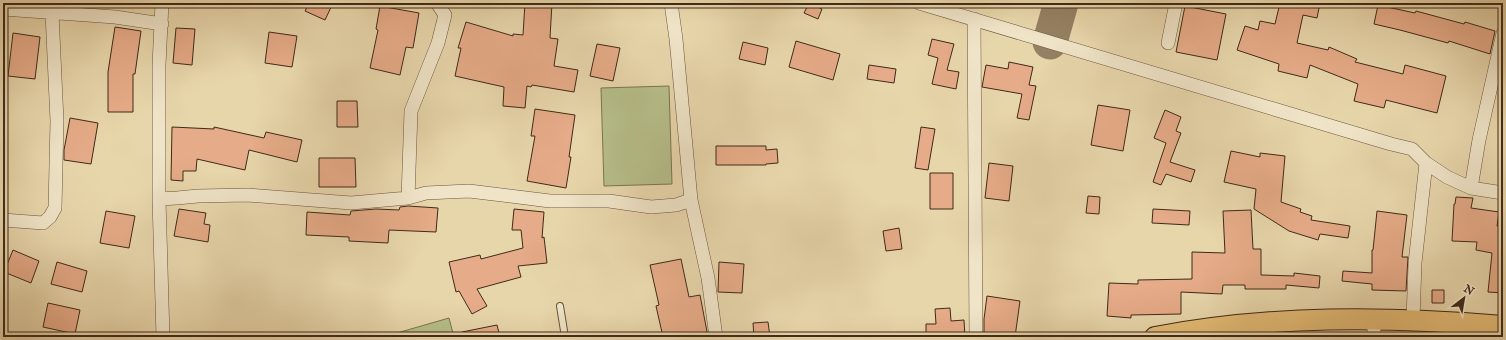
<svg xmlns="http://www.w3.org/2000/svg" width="1506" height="340" font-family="'IM FELL English',serif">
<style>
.green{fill:#b6be89;stroke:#7b7451}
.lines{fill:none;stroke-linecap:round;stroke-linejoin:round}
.taxiway{stroke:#948062;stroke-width:35}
.building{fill:#e6ab88;stroke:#402a19}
.service-casing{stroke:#6a553e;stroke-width:8}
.minor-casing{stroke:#6a553e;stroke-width:14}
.primary-casing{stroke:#402a19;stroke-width:22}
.service{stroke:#f0e4c8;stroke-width:6}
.minor{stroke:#f0e4c8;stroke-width:13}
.primary{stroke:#e4bb76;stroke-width:20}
</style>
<rect width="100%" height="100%" fill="#e8d6ab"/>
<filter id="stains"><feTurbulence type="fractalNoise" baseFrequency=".005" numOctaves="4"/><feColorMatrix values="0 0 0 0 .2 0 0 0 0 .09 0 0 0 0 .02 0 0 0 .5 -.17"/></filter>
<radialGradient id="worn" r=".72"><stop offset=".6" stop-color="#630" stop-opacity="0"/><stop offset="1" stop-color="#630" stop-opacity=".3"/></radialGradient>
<path class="green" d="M669,86L672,184L604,186L601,88Z
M449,318L454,337H383Z"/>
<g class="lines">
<path class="taxiway" d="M1050,42L1061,3"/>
</g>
<path class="building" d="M309,3H333L325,20L305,11Z
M525,3H552L550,38L558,39L554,66L578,70L574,92L532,85L531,87L527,86L525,108L503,106L504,87L455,76L461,48H458L466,22L513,36V34L523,35Z
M809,3L822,9L818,19L804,13Z
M1280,3H1320L1317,18L1303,15L1297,43L1328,50L1329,47L1357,59L1355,62L1403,74L1405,65L1446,76L1437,113L1386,100L1384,108L1354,101L1358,84L1310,65L1307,78L1278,71L1279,64L1237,50L1245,26L1258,30L1260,21L1275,24Z
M1378,5L1415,13L1416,11L1464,24L1465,22L1495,31L1490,54L1449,41L1448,43L1400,30L1374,24Z
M380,6L419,13L413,48L406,47L400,75L370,68L378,30L376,29Z
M1185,6L1226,14L1217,60L1176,52Z
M115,27L141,31L135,74H133V112H108V72Z
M176,28L195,29L192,65L173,63Z
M269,32L297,36L292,67L265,63Z
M13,33L40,37L35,79L8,76Z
M932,39L954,44L947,70L959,72L956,89L932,84L938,58L928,55Z
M796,41L840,54L833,80L789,67Z
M743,42L768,48L765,65L739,59Z
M597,44L620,48L613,81L590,76Z
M1009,62L1033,67L1029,85L1036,86L1029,120L1017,118L1022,94L982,87L986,65L1008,69Z
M869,65L896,69L894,83L867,79Z
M337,101H357L358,127H337Z
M1098,105L1130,110L1123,151L1091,145Z
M535,109L575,115L569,157H571L566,188L527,181L535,136H531Z
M1165,110L1181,117L1176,131L1181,133L1170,162L1195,170L1191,182L1166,174L1161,185L1153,182L1166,143L1154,138Z
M70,118L98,123L91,164L64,160V150Z
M172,127L214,129V127L264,138L266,132L302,140L297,162L249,150L245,170L197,159L196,171H183V181L171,180Z
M921,127L935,129L928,170L915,168Z
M716,146H766V150L777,149L778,163L766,164V165H716Z
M1231,151L1260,157V153L1285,156L1281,202L1301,209L1300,212L1312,216L1311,220L1350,226L1348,238L1320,234L1318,240L1289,231L1254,209L1256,189L1224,182Z
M319,158H355L356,187H319Z
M989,163L1013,166L1009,201L985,198Z
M930,173H953V209H930Z
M1088,196L1100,197L1099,214L1086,213Z
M1456,197L1473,198L1471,208L1499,212L1497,226L1503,227V293L1488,292L1492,253L1476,250L1477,242L1452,241L1454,204H1455Z
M408,206L438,208L436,232L389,230L388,243L349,241V237L306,235L307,212L350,215L351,211L376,209L399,210L400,207Z
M179,209L206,213L204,224L210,225L208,242L174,236Z
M514,209L544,212L542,238L544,237L547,263L518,266L521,277L477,289L487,306L472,314L459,291L456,292L449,262L480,255L481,259L523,248L521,230H512Z
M1153,209L1190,211L1189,225L1152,223Z
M1251,210L1253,249H1261V275L1294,276V273L1320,276L1319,288L1286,285V289H1245V285H1223L1222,294L1181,292V314L1131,315V318L1107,316L1109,283L1138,284V280L1192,279V252L1225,253L1223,211Z
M106,211L135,216L129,248L100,243Z
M1377,211L1407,215L1402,257H1408L1406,291L1372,290V284L1342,281L1343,271L1372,273V250H1373Z
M899,228L902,249L886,251L883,231Z
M13,250L39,261L31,283L4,272Z
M681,259L689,297L700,295L708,337H663L656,306L659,305L650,265Z
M57,262L87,271L82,292L51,284Z
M719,262L744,264L742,293L718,292Z
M1432,290H1444V303H1432Z
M987,296L1020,301L1015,337L984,336V319Z
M48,303L80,310L75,334L43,327Z
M950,308L951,321L964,320L965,337H926V324H936L935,309Z
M768,322L770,337H754L753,323Z
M497,325L500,337H462V332Z"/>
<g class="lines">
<defs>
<path id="service" d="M560,306L565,337"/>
<path id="minor" d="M162,3L159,65V199L163,337
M671,3L676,39L691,200L708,278L716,337
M919,3L1391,144L1412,149L1426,163L1447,177L1471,188L1503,193
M3,9L115,17L162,24
M974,19L976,337
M1168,43L1176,3
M1471,188L1479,140L1503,33
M408,198L411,111L438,43L445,15L437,3
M159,199L177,198L198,196L248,195L351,203L408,198L426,193L469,191L550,201H609L651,207L676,205L691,200
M3,220L43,223L50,217L55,208L57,121L52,13
M1413,320L1415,263L1426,163
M1374,337V319"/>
<path id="primary" d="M1155,337C1272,315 1385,316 1503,326"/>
</defs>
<use href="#service" class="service-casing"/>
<use href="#minor" class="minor-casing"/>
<use href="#primary" class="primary-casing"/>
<use href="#service" class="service"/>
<use href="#minor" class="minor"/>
<use href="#primary" class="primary"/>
</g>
<rect width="1506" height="340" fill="none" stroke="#e8d6ab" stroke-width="16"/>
<rect x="4" y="4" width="1498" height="332" fill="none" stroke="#402a19" stroke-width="2"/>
<rect x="8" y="8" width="1490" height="324" fill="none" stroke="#402a19"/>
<g transform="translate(1464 298) rotate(31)" stroke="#f0e4c8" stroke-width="3" paint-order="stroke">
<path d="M0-3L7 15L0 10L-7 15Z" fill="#402a19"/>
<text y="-6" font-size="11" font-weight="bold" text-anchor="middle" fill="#402a19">N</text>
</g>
<rect width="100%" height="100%" filter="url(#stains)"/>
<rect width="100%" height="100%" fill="url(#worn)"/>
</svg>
